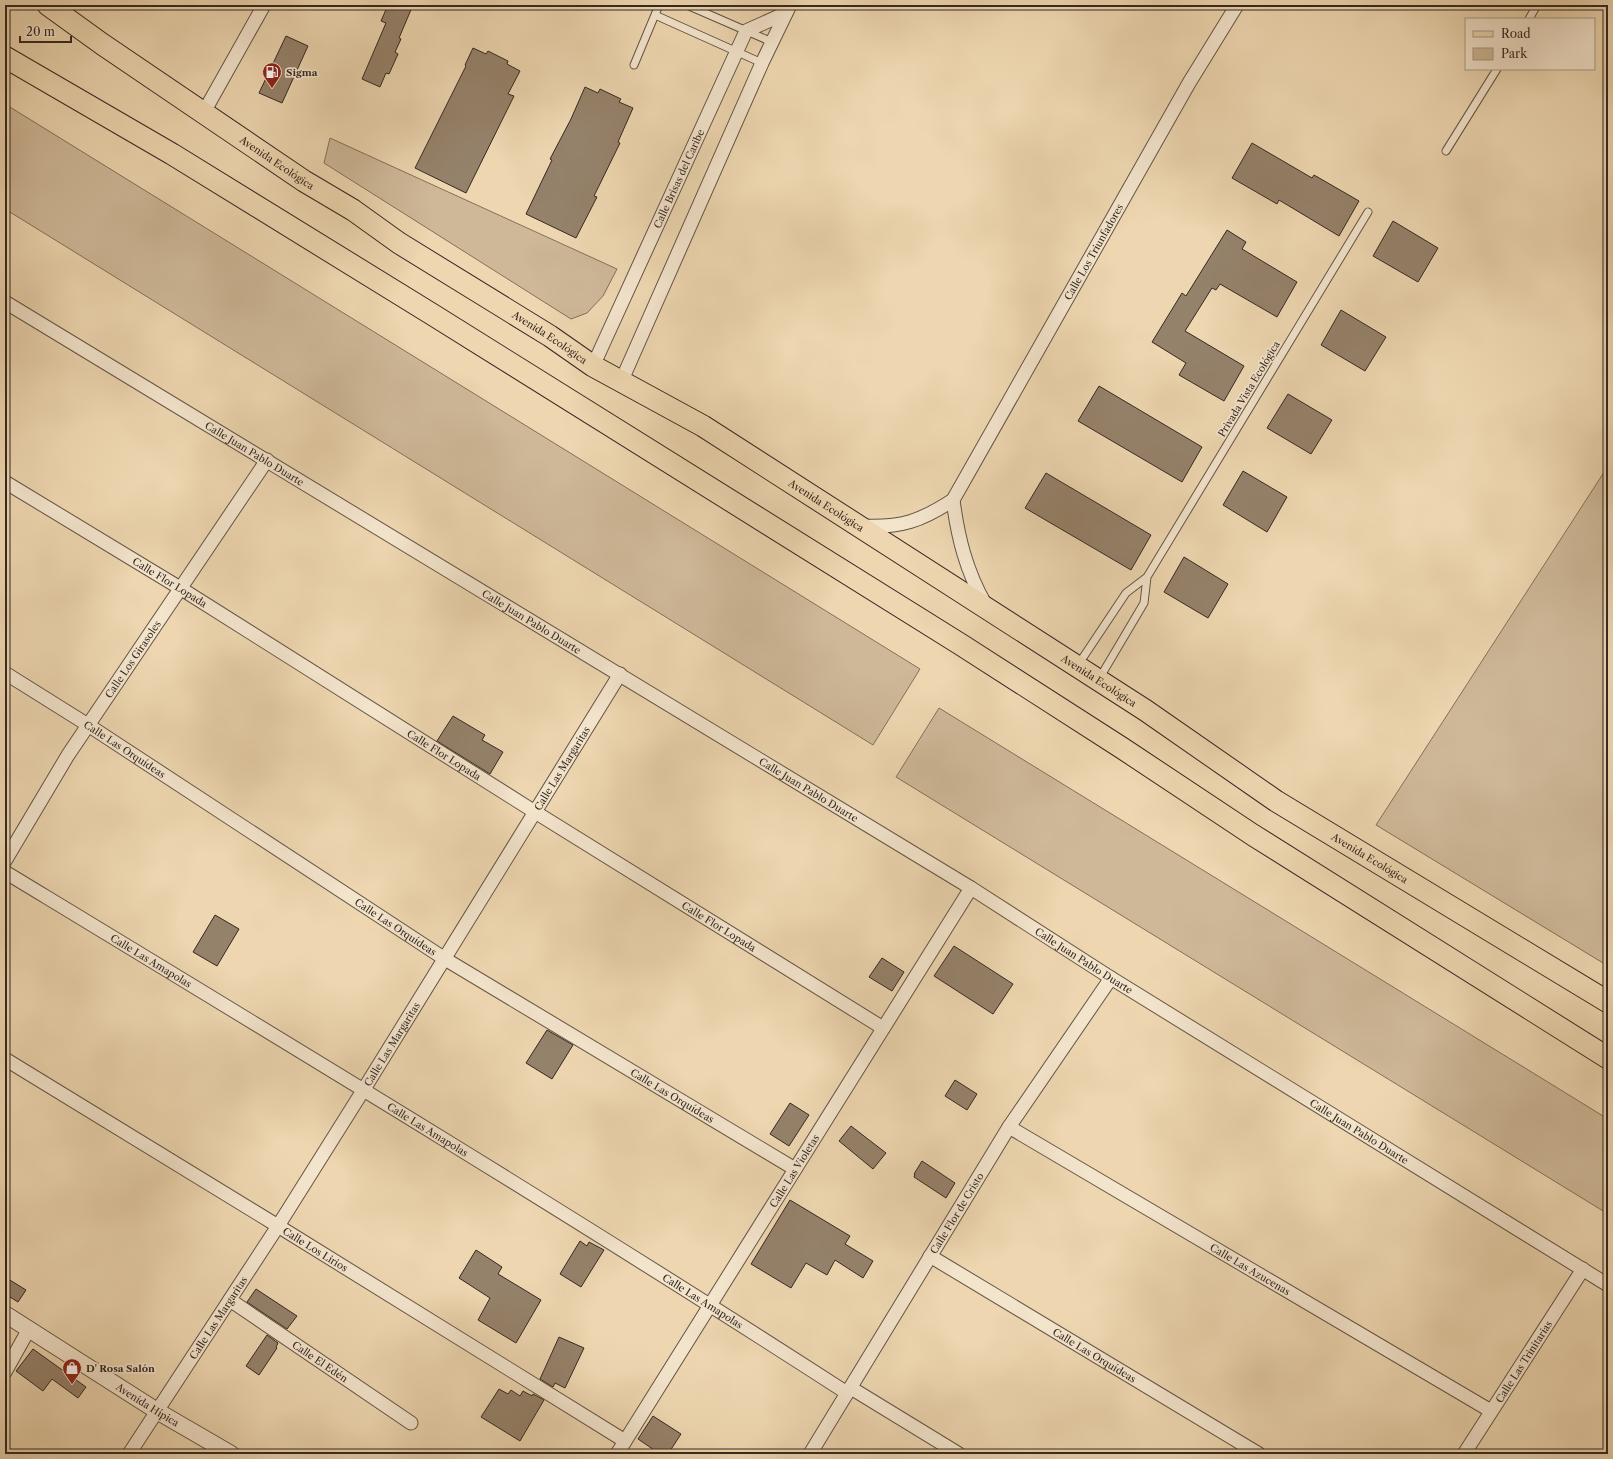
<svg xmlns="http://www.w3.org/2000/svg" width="1613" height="1459" font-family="'Libre Caslon Text',serif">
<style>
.green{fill:#ceb898;stroke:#82705c}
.building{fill:#95826b;stroke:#352821}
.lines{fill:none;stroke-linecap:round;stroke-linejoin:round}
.service-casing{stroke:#635445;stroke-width:9}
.minor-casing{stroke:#635445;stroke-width:15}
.tertiary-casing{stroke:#635445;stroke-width:18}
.primary-casing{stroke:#352821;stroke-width:23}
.service{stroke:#f3e4cc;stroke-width:7}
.minor{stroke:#f3e4cc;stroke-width:13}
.tertiary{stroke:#f3e4cc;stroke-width:16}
.primary{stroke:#edd6b0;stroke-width:21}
.labels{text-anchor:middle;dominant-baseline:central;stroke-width:3.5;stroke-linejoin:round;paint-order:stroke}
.poi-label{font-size:10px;font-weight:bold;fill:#352821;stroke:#f3e4cc;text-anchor:start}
.street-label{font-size:10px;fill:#352821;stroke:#f3e4cc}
</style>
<rect width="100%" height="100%" fill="#edd6b0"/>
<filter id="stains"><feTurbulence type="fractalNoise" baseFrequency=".005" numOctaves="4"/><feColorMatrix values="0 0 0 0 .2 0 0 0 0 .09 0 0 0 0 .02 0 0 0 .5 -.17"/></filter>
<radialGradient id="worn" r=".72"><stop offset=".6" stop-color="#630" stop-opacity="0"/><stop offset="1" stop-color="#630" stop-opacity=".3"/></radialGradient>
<path class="green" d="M5,104L920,669L873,745L5,209Z
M330,138L617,269L603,296L587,313L571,319L324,163Z
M1608,466V966L1376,825Z
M939,708L1608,1119V1214L896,777Z"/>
<path class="building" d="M388,5H413L399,38L401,39L395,52L398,54L389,74L386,73L380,87L362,79L386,23L381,21Z
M286,36L308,46L282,103L259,93Z
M473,48L486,54L488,51L508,61L507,64L520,71L508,94L514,96L466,193L415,168L466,66L465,65Z
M585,87L598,93L600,89L621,99L619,102L633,108L618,142L620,143L594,196L597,197L576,238L526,214L552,160L550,159L571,119Z
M1252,143L1312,178L1314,175L1359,201L1339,236L1279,200L1277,204L1232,178Z
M1393,221L1438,248L1418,282L1373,256Z
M1227,230L1246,242L1242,249L1297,282L1277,317L1220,284L1216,290L1212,288L1185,331L1244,366L1224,401L1179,375L1186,363L1152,342L1182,293L1186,296Z
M1341,310L1386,337L1365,371L1321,345Z
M1099,386L1202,447L1182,482L1078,421Z
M1288,394L1332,420L1311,454L1267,428Z
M1243,471L1287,497L1267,532L1223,505Z
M1046,473L1151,535L1131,570L1025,508Z
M1184,557L1228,584L1208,618L1164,592Z
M453,716L485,735L482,740L503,752L490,774L437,741Z
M215,915L239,929L217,966L193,952Z
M954,946L1013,984L993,1014L934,976Z
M882,958L904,972L892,991L869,977Z
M547,1030L573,1045L552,1079L526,1063Z
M955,1080L977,1094L967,1110L945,1096Z
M790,1103L809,1115L789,1146L770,1134Z
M851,1126L886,1153L873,1169L839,1141Z
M922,1161L955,1183L946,1198L914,1177L915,1174H914Z
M790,1200L850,1236L845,1244L873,1261L863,1278L835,1260L827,1275L806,1263L791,1288L751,1264Z
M580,1241L587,1246L589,1242L604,1250L581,1287L560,1274Z
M476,1250L502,1267L498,1274L541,1300L516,1343L478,1320L490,1298L459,1278Z
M5,1277L26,1290L18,1302L5,1294Z
M256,1289L297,1316L287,1329L247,1302Z
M267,1335L278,1343L276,1347L277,1348L259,1375L246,1366Z
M559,1337L584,1348L565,1388L555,1383L553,1387L540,1379Z
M33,1349L86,1387L78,1398L52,1379L43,1391L16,1371Z
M499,1389L508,1394L511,1390L520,1396L523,1391L532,1396L533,1394L544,1400L520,1441L481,1417Z
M653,1416L681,1434L668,1454H660L638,1439Z"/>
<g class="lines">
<defs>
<path id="service" d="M687,5L772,42
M655,15L762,63
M1529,19L1537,5
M634,65L659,5
M1446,151L1497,69
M1078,665L1126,593L1147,577L1368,212
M1099,679L1144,603L1147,577"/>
<g id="minor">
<path d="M204,112L264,5"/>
<path id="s1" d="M5,302L971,888L1111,978L1608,1285"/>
<path id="s2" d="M593,366L746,31L786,13"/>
<path d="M621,382L762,63L790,5"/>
<path id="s3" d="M5,482L180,588L535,812L883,1028"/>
<path d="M953,500C958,538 966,570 985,604"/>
<path id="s4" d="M862,526C901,528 921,521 953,500L1189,83L1237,5"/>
<path id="s5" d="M5,673L88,725L445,959L795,1169"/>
<path id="s6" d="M5,861L68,755L267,460"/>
<path id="s7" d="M5,872C287,1043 570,1214 847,1393"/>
<path id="s8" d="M5,1059L278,1226L625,1441"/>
<path id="s9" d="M1009,1127L1491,1411"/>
<path id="s10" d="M930,1256L1259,1454"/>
<path id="s11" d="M230,1300L411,1423"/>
<path d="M5,1372L29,1329"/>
<path d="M851,1388L959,1454"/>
<path id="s12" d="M129,1454L278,1226L364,1089L620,674"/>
<path id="s13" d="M617,1454L971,888"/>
<path id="s14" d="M810,1454L1009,1127L1111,978"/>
<path id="s15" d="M1464,1454L1583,1269"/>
</g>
<g id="tertiary">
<path id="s16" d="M5,1314L157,1411L231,1454"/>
</g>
<g id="primary">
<path id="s17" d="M48,5L102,44L304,181L353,210L399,243L550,336L593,366L703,426L1145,710L1276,801L1608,1002"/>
<path d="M5,57L172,154L430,313L960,644L1122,748L1253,835L1608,1058"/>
</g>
</defs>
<use href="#service" class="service-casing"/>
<use href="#minor" class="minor-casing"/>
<use href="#tertiary" class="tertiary-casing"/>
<use href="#primary" class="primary-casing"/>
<use href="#service" class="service"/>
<use href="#minor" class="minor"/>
<use href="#tertiary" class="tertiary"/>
<use href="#primary" class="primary"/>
</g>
<defs>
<symbol id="fuel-pin" viewBox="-11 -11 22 30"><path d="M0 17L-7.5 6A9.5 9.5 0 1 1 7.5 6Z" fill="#8f2418" stroke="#f3e4cc"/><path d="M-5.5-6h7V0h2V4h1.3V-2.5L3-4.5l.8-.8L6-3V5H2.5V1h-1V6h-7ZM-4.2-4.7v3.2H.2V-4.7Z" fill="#fff"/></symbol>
<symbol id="shop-pin" viewBox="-11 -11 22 30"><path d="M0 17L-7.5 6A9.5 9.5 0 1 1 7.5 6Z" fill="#8f2418" stroke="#f3e4cc"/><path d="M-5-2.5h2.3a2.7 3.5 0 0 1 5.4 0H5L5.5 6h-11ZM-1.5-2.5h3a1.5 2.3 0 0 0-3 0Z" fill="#fff"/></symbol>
</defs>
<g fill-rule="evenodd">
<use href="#fuel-pin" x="261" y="61" width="22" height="30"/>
<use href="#shop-pin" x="61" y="1357" width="22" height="30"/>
</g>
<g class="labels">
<g class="poi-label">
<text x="286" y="72">Sigma</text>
<text x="86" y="1368">D' Rosa Salón</text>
</g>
<g class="street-label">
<text stroke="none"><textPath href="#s17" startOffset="278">Avenida Ecológica</textPath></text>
<text stroke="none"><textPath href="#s2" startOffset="206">Calle Brisas del Caribe</textPath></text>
<text stroke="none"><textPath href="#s4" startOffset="382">Calle Los Triunfadores</textPath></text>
<text stroke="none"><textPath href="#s17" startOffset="602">Avenida Ecológica</textPath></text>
<text transform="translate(1249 389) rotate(-59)">Privada Vista Ecológica</text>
<text stroke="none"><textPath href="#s1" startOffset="292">Calle Juan Pablo Duarte</textPath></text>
<text stroke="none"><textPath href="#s17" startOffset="926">Avenida Ecológica</textPath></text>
<text stroke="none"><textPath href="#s3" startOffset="193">Calle Flor Lopada</textPath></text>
<text stroke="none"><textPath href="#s1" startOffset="616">Calle Juan Pablo Duarte</textPath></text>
<text stroke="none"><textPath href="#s6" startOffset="239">Calle Los Girasoles</textPath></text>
<text stroke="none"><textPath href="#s17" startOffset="1250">Avenida Ecológica</textPath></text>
<text stroke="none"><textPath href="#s5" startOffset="142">Calle Las Orquídeas</textPath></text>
<text stroke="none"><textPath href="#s3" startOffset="517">Calle Flor Lopada</textPath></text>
<text stroke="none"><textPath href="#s12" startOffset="811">Calle Las Margaritas</textPath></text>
<text stroke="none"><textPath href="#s1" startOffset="940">Calle Juan Pablo Duarte</textPath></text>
<text stroke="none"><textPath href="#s17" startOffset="1574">Avenida Ecológica</textPath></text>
<text stroke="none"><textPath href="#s3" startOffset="841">Calle Flor Lopada</textPath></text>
<text stroke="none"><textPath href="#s5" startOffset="466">Calle Las Orquídeas</textPath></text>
<text stroke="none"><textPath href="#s7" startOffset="171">Calle Las Amapolas</textPath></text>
<text stroke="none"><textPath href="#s1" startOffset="1264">Calle Juan Pablo Duarte</textPath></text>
<text stroke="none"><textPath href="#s12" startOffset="487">Calle Las Margaritas</textPath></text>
<text stroke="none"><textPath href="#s5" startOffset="790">Calle Las Orquídeas</textPath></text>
<text stroke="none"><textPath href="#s7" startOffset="495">Calle Las Amapolas</textPath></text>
<text stroke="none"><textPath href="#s1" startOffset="1588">Calle Juan Pablo Duarte</textPath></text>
<text stroke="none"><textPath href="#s13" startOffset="334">Calle Las Violetas</textPath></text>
<text stroke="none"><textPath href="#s14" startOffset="282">Calle Flor de Cristo</textPath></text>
<text stroke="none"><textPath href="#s8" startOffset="364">Calle Los Lirios</textPath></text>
<text stroke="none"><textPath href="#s9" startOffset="280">Calle Las Azucenas</textPath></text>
<text stroke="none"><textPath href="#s7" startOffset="819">Calle Las Amapolas</textPath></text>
<text stroke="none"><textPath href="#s12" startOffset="163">Calle Las Margaritas</textPath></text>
<text stroke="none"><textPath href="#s10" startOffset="192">Calle Las Orquídeas</textPath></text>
<text stroke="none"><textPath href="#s11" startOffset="109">Calle El Edén</textPath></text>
<text stroke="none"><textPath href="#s15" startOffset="110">Calle Las Trinitarias</textPath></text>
<text stroke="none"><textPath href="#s16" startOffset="169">Avenida Hípica</textPath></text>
</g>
</g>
<rect width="1613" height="1459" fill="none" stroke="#edd6b0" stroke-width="20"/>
<rect x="6" y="6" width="1601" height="1447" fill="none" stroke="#352821" stroke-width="2"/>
<rect x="10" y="10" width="1593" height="1439" fill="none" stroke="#352821"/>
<rect x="1465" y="18" width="130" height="52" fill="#f3e4cc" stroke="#a79988"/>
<rect x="1473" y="31" width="20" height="6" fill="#edd6b0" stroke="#a79988"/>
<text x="1501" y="38" font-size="12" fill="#352821">Road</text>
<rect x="1473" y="48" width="20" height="12" fill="#ceb898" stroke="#a79988"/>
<text x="1501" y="58" font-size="12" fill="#352821">Park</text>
<path d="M20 36v6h51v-6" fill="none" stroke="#352821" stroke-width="2"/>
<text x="26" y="36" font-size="12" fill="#352821" stroke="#f3e4cc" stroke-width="3" paint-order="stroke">20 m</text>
<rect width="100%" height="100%" filter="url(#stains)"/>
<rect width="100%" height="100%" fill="url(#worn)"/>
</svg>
